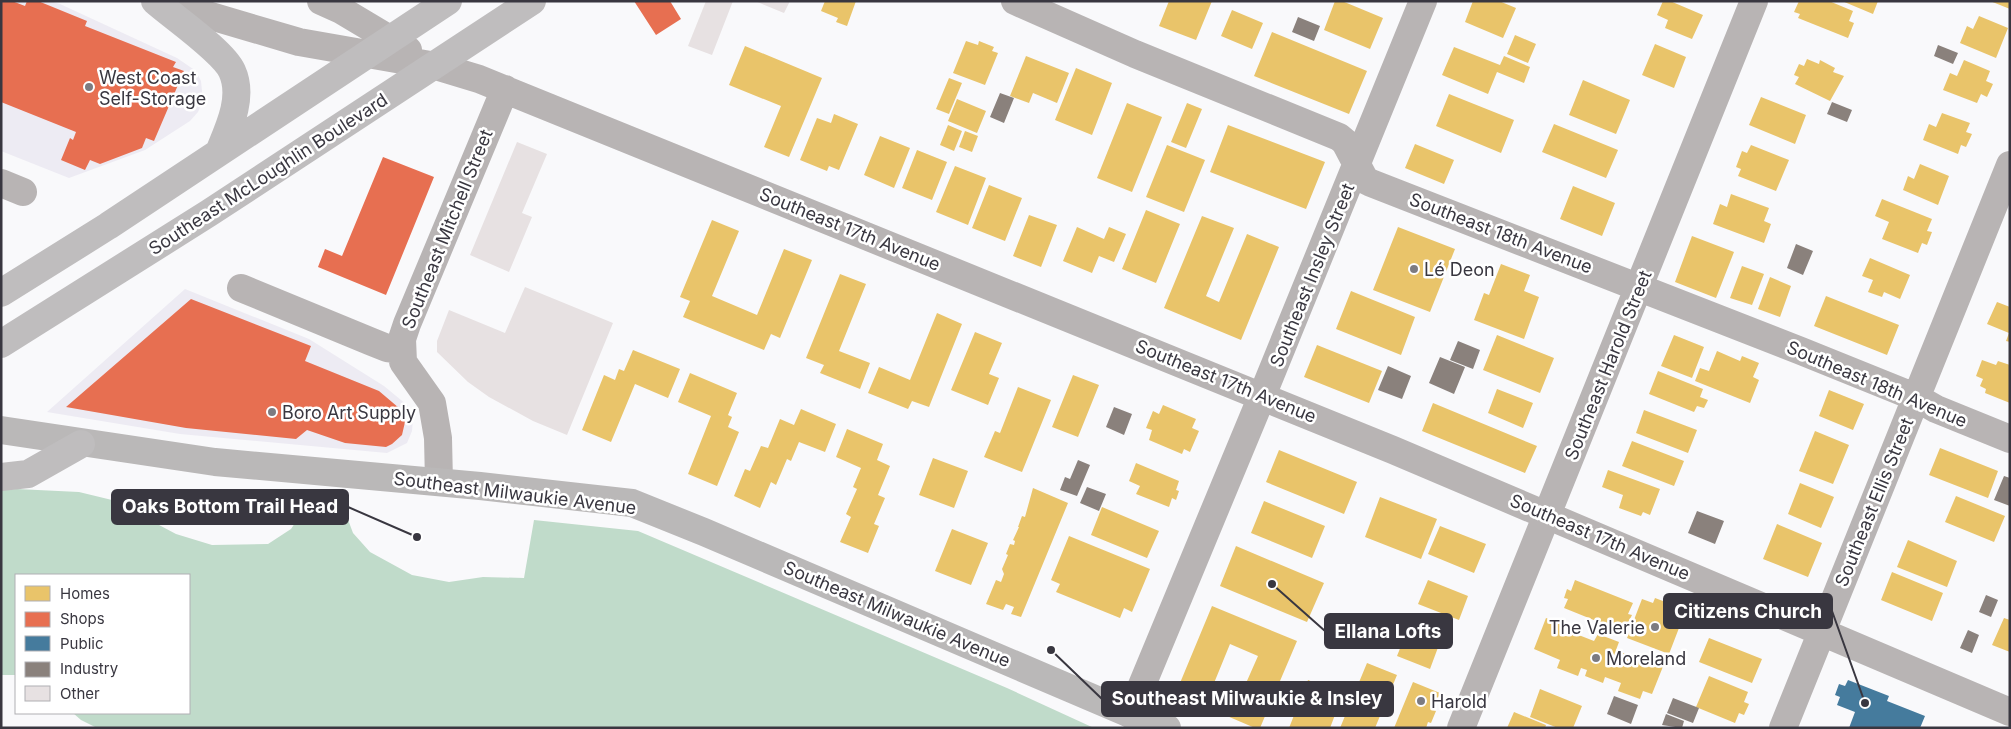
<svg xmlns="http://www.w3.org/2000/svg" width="2011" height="729" font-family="Inter,sans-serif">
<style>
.built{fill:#edebf3}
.forest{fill:#c0dbca}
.homes{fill:#e9c46a}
.shops{fill:#e76f51}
.public{fill:#457b9d}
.industry{fill:#8a817c}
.building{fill:#e7e1e2}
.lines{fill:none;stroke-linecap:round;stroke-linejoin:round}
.minor{stroke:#b8b4b4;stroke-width:28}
.major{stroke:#bab8b8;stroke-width:28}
.highway{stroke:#bfbdbe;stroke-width:28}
.poi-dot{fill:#7c7b81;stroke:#fff;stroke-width:2}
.labels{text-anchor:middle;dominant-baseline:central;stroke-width:5;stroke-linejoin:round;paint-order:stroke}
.poi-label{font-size:18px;fill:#393740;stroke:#fff;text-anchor:start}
.street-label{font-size:18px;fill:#393740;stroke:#fff}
.leader{fill:none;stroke:#393740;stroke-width:2}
.callout-dot{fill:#393740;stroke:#fff;stroke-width:2}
.callout{fill:#393740;stroke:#393740;stroke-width:2}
.callout-label{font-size:19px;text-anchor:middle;font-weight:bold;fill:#fff}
</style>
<rect width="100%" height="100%" fill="#f9f9fb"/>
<path class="built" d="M1,1H50L60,4L177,58L196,71L201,81L203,101L198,112L190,121L145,150L69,178L1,151Z
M185,289L309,339L384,386L407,405L413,418L412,431L407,443L387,453L180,434L47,412Z"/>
<path class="forest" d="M17,489L79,492L112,500L176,534L212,545L268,544L291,529L305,508L344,509L353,533L370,552L412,575L449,582L483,577L524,578L534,520L638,531L1007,688L1094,728H97L81,720L73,713H189V575H16V675H1V490Z"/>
<path class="homes" d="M825,1H856L847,26L836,22L838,18L821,11Z
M1169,1H1212L1196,40L1159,26Z
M1335,1H1342L1383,18L1370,49L1324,30Z
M1473,1H1499L1516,8L1503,38L1465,22Z
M1663,1H1670L1703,15L1692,39L1665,28L1668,20L1657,15Z
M1799,1H1829L1853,11L1849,21L1854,23L1848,38L1798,18L1800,14L1794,12Z
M1842,1H1878L1873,14Z
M1990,1H2010V9Z
M1232,10L1263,23L1252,49L1221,36Z
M1979,16L2008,28L1996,58L1960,43L1967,26L1973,29Z
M1272,32L1367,71L1349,114L1254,76Z
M1515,35L1536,44L1528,63L1507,54Z
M966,41L978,45L979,41L994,47L992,51L998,53L985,85L953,73Z
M1655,44L1686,57L1674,88L1642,75Z
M745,46L822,78L789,157L764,147L781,106L729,85Z
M1454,47L1500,65L1504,56L1530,67L1524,83L1497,72L1488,94L1442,75Z
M1026,56L1069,73L1057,103L1033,93L1029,103L1010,96Z
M1807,59L1819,64L1820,60L1835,68L1833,72L1844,76L1830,101L1795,84L1799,77L1794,75L1799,64L1804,66Z
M1964,60L1990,71L1986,81L1993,84L1987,97L1981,94L1977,103L1943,90L1950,73L1957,76Z
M1076,68L1112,83L1092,135L1055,120Z
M949,78L962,83L949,114L936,109Z
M1583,80L1630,100L1616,134L1569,115Z
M1449,94L1514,120L1501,153L1436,126Z
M1761,97L1806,115L1795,144L1749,125Z
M957,99L986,111L977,133L948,121Z
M1127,103L1162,117L1132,192L1097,178Z
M1187,103L1202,109L1186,148L1171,142Z
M1942,113L1970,123L1966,132L1972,134L1966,147L1961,145L1958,154L1923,140L1929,124L1936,127Z
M834,114L858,124L839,170L829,166L827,171L800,160L817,118L831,123Z
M1554,124L1618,150L1606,178L1542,152Z
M948,125L962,131L954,151L940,145Z
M1228,125L1325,162L1306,209L1210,172Z
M965,131L978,136L972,152L959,147Z
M880,136L910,148L894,188L864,175Z
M1415,144L1454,160L1444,184L1405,168Z
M1167,145L1205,160L1184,212L1146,197Z
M1751,145L1789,160L1776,191L1738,176L1741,169L1736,167L1742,151L1747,153Z
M917,150L947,162L932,200L902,188Z
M1920,164L1949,176L1938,205L1903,190L1908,176L1914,179Z
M955,166L986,178L968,225L936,212Z
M989,185L1022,198L1005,241L972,228Z
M1573,186L1615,203L1602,236L1560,219Z
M1731,194L1769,208L1764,221L1771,224L1764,243L1713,224L1720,204L1727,207Z
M1882,199L1932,219L1927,231L1932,232L1927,245L1922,243L1918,253L1882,239L1889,222L1875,216Z
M1146,210L1180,224L1156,283L1122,269Z
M1029,215L1057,225L1041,267L1013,256Z
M1202,216L1234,228L1206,296L1219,302L1247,234L1279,247L1241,340L1164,308Z
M712,220L739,231L712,296L757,315L784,249L812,260L780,338L771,334L764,350L683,317L690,301L680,297Z
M1077,227L1104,239L1109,227L1126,234L1114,262L1099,256L1092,273L1063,261Z
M1398,227L1455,249L1430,312L1373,290Z
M1692,236L1734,252L1716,298L1675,282Z
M1870,258L1910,275L1900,299L1884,292L1882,297L1868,292L1873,280L1862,276Z
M1501,264L1530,275L1524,291L1539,297L1524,339L1474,320L1484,293L1489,295Z
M1742,266L1764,274L1752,305L1730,298Z
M840,274L866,284L839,351L870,363L860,389L820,373L824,365L806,358Z
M1770,277L1791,286L1780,317L1758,309Z
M1351,291L1415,317L1401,355L1336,329Z
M1826,296L1899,325L1887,355L1814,326Z
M1997,302L2010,307V342L2006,341L2009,333L1987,324Z
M937,313L962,324L929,407L912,401L908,409L868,393L879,367L910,380Z
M975,332L1002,343L989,374L999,378L988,405L951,390Z
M1497,335L1554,358L1540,393L1483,370Z
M1674,335L1704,347L1692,378L1661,366Z
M1317,345L1382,371L1369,403L1304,377Z
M633,350L680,369L668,398L635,384L611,442L582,430L604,375L615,380L619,369L624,371Z
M1717,351L1740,361L1742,356L1759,363L1753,377L1759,380L1750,403L1695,381L1700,368L1709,371Z
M1982,360L1996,365L1998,361L2010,365V403L1985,393L1986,389L1980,386L1983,379L1976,376Z
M1658,371L1703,389L1700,397L1708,400L1704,408L1697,406L1694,412L1649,394Z
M690,373L737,393L728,415L732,417L728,427L739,432L717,486L688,474L711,416L678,402Z
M1073,375L1099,385L1078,437L1052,427Z
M1018,387L1051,400L1022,472L984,457L995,431L1000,433Z
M1497,389L1533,403L1523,428L1488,413Z
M1829,390L1864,404L1853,430L1819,416Z
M1433,403L1537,446L1525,473L1422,431Z
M1163,405L1196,419L1192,428L1199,431L1190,452L1184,449L1182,454L1149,440L1152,430L1146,428L1153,411L1159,414Z
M801,409L836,424L825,452L799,442L791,461L787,459L776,485L771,482L760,508L734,496L745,469L750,471L761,446L768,448L780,419L794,425Z
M1644,410L1697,430L1688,453L1636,433Z
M847,429L883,444L877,460L890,466L878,495L885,498L874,524L879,526L868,553L840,542L851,517L846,514L857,489L853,487L861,468L836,457Z
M1815,431L1849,445L1833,484L1799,471Z
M1632,441L1684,461L1674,486L1622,466Z
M1940,448L1998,471L1988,498L1929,475Z
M1279,450L1357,482L1344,514L1266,482Z
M933,458L968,471L954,508L919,495Z
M1136,463L1179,481L1176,490L1179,491L1176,500L1172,498L1169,507L1136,494L1140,486L1129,481Z
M1608,470L1660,489L1650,515L1643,512L1641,516L1619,508L1623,495L1602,487Z
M1800,483L1834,497L1821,528L1788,514Z
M1033,488L1068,503L1021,617L1011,614L1014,607L1006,604L1003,610L986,604L996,580L1001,582L1004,574L1002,569L1008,555L1006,554L1010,544L1014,545L1015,541L1013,540L1019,527H1018L1022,516L1025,517Z
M1956,496L2005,516L1994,542L1945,522Z
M1380,497L1437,519L1421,559L1365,537Z
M1264,501L1325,526L1312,558L1251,533Z
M1102,507L1159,531L1147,558L1091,535Z
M1777,524L1822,543L1808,577L1763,559Z
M1440,526L1486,544L1474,573L1428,554Z
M952,529L988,543L971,585L935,571Z
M1069,536L1150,569L1132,612L1124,608L1120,618L1056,592L1060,584L1051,580Z
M1908,540L1957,561L1947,587L1897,567Z
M1236,546L1324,583L1307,622L1220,586Z
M1892,572L1943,593L1932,621L1881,600Z
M1428,580L1468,596L1459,620L1418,604Z
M1575,580L1633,603L1628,614L1632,615L1628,623L1625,622L1621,631L1564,608L1568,599L1564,598L1567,589L1571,591Z
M1655,598L1676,606L1674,611L1684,615L1669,654L1627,638L1642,599L1653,603Z
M1212,606L1297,641L1260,728H1255L1227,716L1235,698L1239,699L1258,656L1230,644L1212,688L1215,690L1208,708L1175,695Z
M1546,618L1573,628L1571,632L1594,641L1598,634L1619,642L1616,650L1643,661L1645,656L1664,664L1652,694L1643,691L1640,699L1618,691L1621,683L1605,677L1603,683L1585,676L1587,670L1581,668L1578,676L1557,668L1560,660L1534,649Z
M2004,618L2010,620V652L1992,645Z
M1411,621L1443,634L1430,669L1397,656Z
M1709,638L1762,659L1752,683L1699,662Z
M1367,663L1397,675L1375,728H1340Z
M1709,676L1748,692L1744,702L1749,704L1744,715L1739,713L1735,723L1696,707Z
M1308,680L1343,694L1330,728H1289Z
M1413,682L1440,693L1433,710L1436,711L1431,723L1428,722L1426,728H1394Z
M1540,689L1582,706L1573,728H1558L1530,717Z
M1514,712L1546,725L1545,728H1507Z"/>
<path class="shops" d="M1,1H12L25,6L27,1H38L87,21L85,26L176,62L173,67L184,71L154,141L146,138L142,148L100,164L90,160L85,170L61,160L70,138L73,140L76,132L1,102Z
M634,1H670L681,19L656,35Z
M383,157L434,177L386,295L318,267L325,249L342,256Z
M191,299L311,346L305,361L379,391L399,408L405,422L402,435L392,444L386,447L345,443L307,430L296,439L186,428L66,407Z"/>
<path class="public" d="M1848,680L1889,696L1887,701L1925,716L1920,728H1849L1855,712L1837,705L1840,697L1835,695L1839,684L1845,686Z"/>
<path class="industry" d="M1298,17L1320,26L1314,41L1292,32Z
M1938,45L1958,53L1953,64L1934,56Z
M1000,93L1014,98L1004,123L990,117Z
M1832,102L1852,110L1847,122L1827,114Z
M1796,244L1813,251L1803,275L1787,268Z
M1458,341L1480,350L1473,369L1450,360Z
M1440,357L1465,367L1454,394L1429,383Z
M1388,366L1411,376L1402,399L1378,390Z
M1114,407L1132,414L1124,435L1106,427Z
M1078,460L1090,465L1077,496L1060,490L1065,477L1070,479Z
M2004,476L2010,478V506L1994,500Z
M1087,487L1106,494L1099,511L1080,503Z
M1697,511L1724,521L1715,544L1688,533Z
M1986,595L1998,600L1991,617L1979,612Z
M1968,630L1979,635L1972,653L1960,648Z
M1614,696L1638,705L1631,724L1607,714Z
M1673,698L1699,708L1693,723L1667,713Z
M1666,714L1684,721L1682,728L1662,725Z"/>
<path class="building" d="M706,1H733L712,55L688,46Z
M755,1H790L784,13Z
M517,142L547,154L522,213L532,217L509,272L470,255Z
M525,287L613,323L567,435L533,421L489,397L468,382L437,352V341L449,310L505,333Z"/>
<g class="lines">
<path class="minor" d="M160,1L299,42L436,66L479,79L1393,450L2010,712
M321,1L341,10L408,50
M1015,1L1135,54L1339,137L1345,142L1365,180L1371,183L1801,351L1915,397L1936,409L2010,439
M1,183L23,192
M241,288L372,342L387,348L402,350
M439,482L438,438L432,403L403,362L402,339L407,324L505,89
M1130,714L1262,396L1423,1
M1461,728L1754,1
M1783,728L2010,165"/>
<path class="major" d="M1,430L215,462L480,486L632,503L704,532L1130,714L1167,728"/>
<path class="highway" d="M155,1C173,17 223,51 232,71C244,97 229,128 219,152
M1,293L108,226L448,1
M1,344L209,213L532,1
M1,477L28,474L81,444"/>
</g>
<g class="poi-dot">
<circle cx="89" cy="87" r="5"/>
<circle cx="1414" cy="269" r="5"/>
<circle cx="272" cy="412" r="5"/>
<circle cx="1655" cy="627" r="5"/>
<circle cx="1596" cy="658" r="5"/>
<circle cx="1421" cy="701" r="5"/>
</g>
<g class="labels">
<g class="poi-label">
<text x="99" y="77">West Coast<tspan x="99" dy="21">Self-Storage</tspan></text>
<text x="1424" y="269">Lé Deon</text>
<text x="282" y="412">Boro Art Supply</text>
<text x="1645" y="627" text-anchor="end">The Valerie</text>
<text x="1606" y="658">Moreland</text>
<text x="1431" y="701">Harold</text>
</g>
<g class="street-label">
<text transform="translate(268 174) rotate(-33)">Southeast McLoughlin Boulevard</text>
<text transform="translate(447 229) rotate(-68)">Southeast Mitchell Street</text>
<text transform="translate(850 229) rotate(22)">Southeast 17th Avenue</text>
<text transform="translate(1501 233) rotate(21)">Southeast 18th Avenue</text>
<text transform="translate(1312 275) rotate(-68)">Southeast Insley Street</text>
<text transform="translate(1608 365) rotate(-68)">Southeast Harold Street</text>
<text transform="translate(1226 381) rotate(22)">Southeast 17th Avenue</text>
<text transform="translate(1877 384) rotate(23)">Southeast 18th Avenue</text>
<text transform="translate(515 493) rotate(7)">Southeast Milwaukie Avenue</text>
<text transform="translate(1874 502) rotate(-68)">Southeast Ellis Street</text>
<text transform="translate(1600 537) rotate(23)">Southeast 17th Avenue</text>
<text transform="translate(897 614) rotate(23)">Southeast Milwaukie Avenue</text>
</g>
</g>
<path class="leader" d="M417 537L348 507M1865 703L1832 611M1272 584L1325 631M1051 650L1102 699"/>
<g class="callout-dot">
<circle cx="417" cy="537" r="5"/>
<circle cx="1865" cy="703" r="5"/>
<circle cx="1272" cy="584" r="5"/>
<circle cx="1051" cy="650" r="5"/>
</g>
<g class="callout">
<rect x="112" y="490" width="236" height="34" rx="5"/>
<rect x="1664" y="594" width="168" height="34" rx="5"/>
<rect x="1325" y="614" width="127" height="34" rx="5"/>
<rect x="1102" y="682" width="291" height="34" rx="5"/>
</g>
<g class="callout-label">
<text x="230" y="513">Oaks Bottom Trail Head</text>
<text x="1748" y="618">Citizens Church</text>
<text x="1388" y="638">Ellana Lofts</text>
<text x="1247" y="705">Southeast Milwaukie &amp; Insley</text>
</g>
<rect width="2011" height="729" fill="none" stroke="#393740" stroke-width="5"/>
<rect x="15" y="574" width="175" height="140" fill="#ffffff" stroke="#b0afb3"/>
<rect x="25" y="586" width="25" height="15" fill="#e9c46a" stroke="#b0afb3"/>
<text x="60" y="599" font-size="15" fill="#393740">Homes</text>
<rect x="25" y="612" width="25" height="15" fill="#e76f51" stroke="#b0afb3"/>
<text x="60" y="624" font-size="15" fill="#393740">Shops</text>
<rect x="25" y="636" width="25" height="15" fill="#457b9d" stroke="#b0afb3"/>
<text x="60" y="649" font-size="15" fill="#393740">Public</text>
<rect x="25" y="662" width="25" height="15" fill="#8a817c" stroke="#b0afb3"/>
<text x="60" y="674" font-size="15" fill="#393740">Industry</text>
<rect x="25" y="686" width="25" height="15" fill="#e7e1e2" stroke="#b0afb3"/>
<text x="60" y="699" font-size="15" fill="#393740">Other</text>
</svg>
